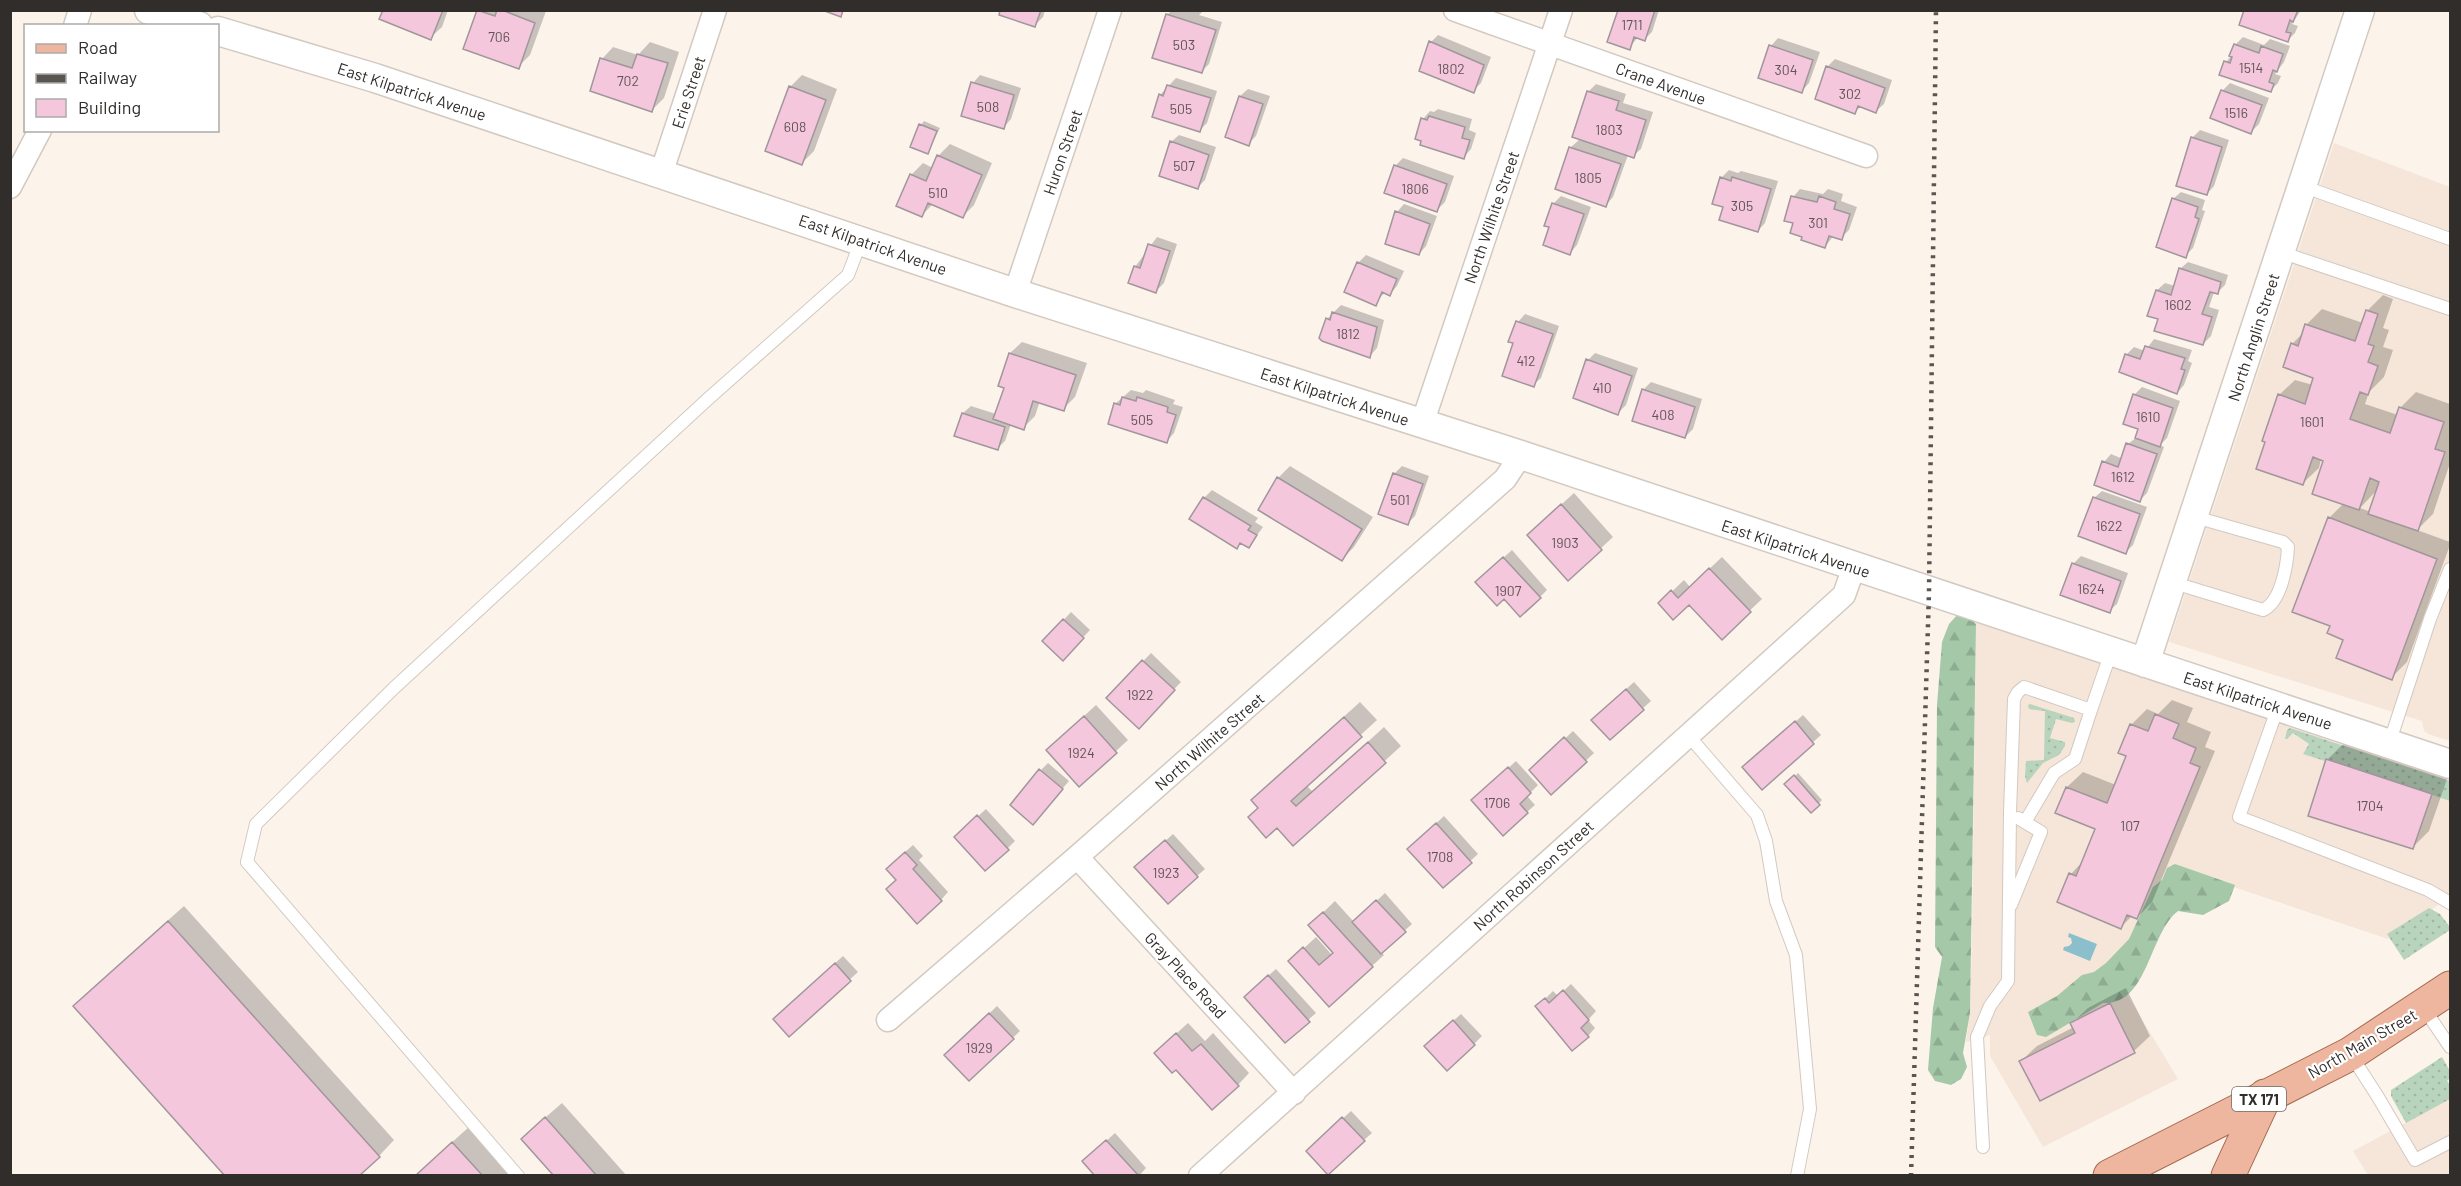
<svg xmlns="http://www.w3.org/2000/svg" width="2461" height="1186" font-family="Barlow,sans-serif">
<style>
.built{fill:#f5e6d9}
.grass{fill:url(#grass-dots)}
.forest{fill:url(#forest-firs)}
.water{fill:#8bbfcb}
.shadow{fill:#0003;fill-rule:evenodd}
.building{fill:#f4c7dc;stroke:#a1969b;stroke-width:1.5}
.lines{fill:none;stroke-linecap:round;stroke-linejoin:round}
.service-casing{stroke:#d2c9c1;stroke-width:14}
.minor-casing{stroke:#d2c9c1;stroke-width:25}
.tertiary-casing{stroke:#d2c9c1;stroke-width:31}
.primary-casing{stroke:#a4674c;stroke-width:35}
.service{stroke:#fff;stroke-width:12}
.minor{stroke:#fff;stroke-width:22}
.tertiary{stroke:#fff;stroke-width:28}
.primary{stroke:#eeb69f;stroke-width:33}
.rail{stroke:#595551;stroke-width:4.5;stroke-dasharray:3 6;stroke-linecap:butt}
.labels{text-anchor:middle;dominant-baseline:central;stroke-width:4.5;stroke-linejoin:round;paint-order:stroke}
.number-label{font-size:14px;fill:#615456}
.shield{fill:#fff;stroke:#6e6c6a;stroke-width:1.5}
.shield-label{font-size:15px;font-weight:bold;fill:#302d2a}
.street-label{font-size:16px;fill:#302d2a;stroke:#fff}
</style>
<defs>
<pattern id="grass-dots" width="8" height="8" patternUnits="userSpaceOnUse" patternTransform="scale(1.5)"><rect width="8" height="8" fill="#b9d4bc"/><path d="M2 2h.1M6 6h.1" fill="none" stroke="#9fb6a2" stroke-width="1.8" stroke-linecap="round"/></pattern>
<pattern id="forest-firs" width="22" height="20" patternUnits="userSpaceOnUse" patternTransform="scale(1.5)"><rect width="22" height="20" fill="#a5c8a9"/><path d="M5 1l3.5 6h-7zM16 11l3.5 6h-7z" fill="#8eac92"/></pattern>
</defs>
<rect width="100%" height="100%" fill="#fcf3eb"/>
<path class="built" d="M2334,143L2450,187V741L2428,734L2424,731L2422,721L2169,642Z
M1976,619L2235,709L2450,781V895L2419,920L2388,939L2177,868L2122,986L2178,1079L2043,1147L1990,1056V1035L1966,1042L1970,1013L1972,937Z
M2450,1099V1175H2368L2353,1151Z"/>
<path class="grass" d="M2030,704L2074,718L2075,722L2072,723L2056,719L2050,738L2065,742V746L2059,755L2043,763L2027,783L2025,776L2026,761L2044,760L2045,711L2029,709L2028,705Z
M2290,728L2450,781V801L2326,759L2325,761L2303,754L2309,744L2293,733L2287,739H2285L2287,730Z
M2429,908L2440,914L2450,927V930L2404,960L2387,934Z
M2442,1057L2450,1071V1078L2447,1081L2450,1085V1099L2406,1123L2391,1096V1090Z"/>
<path class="forest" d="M1959,613L1970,618L1976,624L1970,1013L1963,1053L1967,1067L1961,1079L1951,1085L1935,1081L1928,1070L1933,1008L1942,957L1935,947L1937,705L1942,642L1949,624Z
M2175,864L2235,885L2229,901L2203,915L2178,911C2149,933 2148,1006 2103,1003L2046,1037L2037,1035L2028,1012L2057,996L2082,975L2094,972L2106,963L2129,939L2153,887L2162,880L2167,868Z"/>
<path class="water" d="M2069,933L2097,944L2090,961L2063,950L2064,947L2069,946L2072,943L2071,938L2068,937Z"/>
<path class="shadow" d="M385,10H448L442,27L430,38Z
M479,10L546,11L530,55L518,67L465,48Z
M1002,10H1045L1043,17L1035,25Z
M1172,10H1204L1199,15L1222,22L1209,64L1201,72L1167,15Z
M1619,10H1659L1652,32L1644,40L1638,37L1629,48Z
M2245,10H2301L2292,24L2298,26L2295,33L2287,41Z
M1438,35L1491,57L1481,83L1473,91L1431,42Z
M2243,37L2264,45L2270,39L2290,46L2284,62L2275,74L2281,76L2278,83L2271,90L2226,62L2232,55L2235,45Z
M1778,38L1820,52L1809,83L1802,91L1771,46Z
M650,42L679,52L664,98L652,110L602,59L613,47L638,55Z
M1835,59L1892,80L1884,104L1876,111L1861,106L1855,112L1817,98L1828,66Z
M802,75L837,89L814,151L802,163L790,87Z
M980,75L1021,88L1011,119L1004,127L973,83Z
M1176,78L1217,91L1207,123L1199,131L1160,95Z
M2230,83L2269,98L2259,124L2251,132L2222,91Z
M1596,84L1626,94L1623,103L1653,112L1641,149L1633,156L1628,155L1613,197L1606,205L1570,148L1580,139L1588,92Z
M1248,89L1270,96L1256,136L1248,144L1227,136L1240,96Z
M1438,109L1472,119L1469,130L1476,133L1471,149L1464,157L1423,119L1430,111L1434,112Z
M924,121L940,128L928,152L921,125Z
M2200,130L2229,140L2214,186L2207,194L2192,138Z
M1179,135L1216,147L1205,180L1198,187L1171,142Z
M950,144L992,163L974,205L962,217L933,204L922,215L911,175L923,163L933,168L938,156Z
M1403,158L1454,176L1445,202L1437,210L1395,166Z
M1729,170L1738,173L1741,171L1778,181L1765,223L1758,231L1725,206L1721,178Z
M1800,189L1823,194L1828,189L1843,194L1841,201L1857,207L1849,230L1841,238L1834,235L1825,247L1804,236L1795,222L1793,197Z
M2181,192L2205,200L2202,210L2205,211L2193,248L2185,256L2173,199Z
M1561,196L1591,207L1577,245L1570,253L1551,226L1553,204Z
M1404,204L1437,216L1426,246L1419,254L1397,212Z
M1157,237L1177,244L1164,283L1156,291L1135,267Z
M1366,255L1404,271L1397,286L1390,294L1385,292L1375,304L1346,291L1358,263Z
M2188,262L2228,275L2225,285L2217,293L2214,292L2209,307L2219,310L2211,336L2203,344L2160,318L2149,315L2157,290L2165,283L2175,286L2180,269Z
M2383,295L2393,299L2383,328L2389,330L2383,347L2393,350L2384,377L2369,392L2365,404L2398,415L2400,408L2416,392L2450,404V463L2433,514L2417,530L2450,542V545L2407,662L2391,678L2332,626L2329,518L2344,503L2325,460L2321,459L2319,468L2303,483L2279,395L2295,380L2313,385L2315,377L2292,344L2304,332L2306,325L2322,309L2363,323L2367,311ZM2378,489L2371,512L2360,508Z
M1341,305L1384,320L1377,348L1370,356L1327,319Z
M1525,314L1559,326L1541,378L1533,385L1515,342L1518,322Z
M2154,339L2192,350L2188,361L2192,363L2184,385L2177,393L2126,355L2134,347L2145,351Z
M1022,342L1087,363L1075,397L1063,409L1040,401L1035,416L1023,428L1011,424L1005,441L997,449L963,413L971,406L996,414L1006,387L1000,385L1010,353Z
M1595,353L1638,368L1626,405L1618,413L1588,360Z
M1651,382L1702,399L1693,429L1685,437L1643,390Z
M2142,387L2180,401L2167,438L2160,445L2164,447L2147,493L2140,500L2104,462L2111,454L2123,459L2128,444L2137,437L2140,428L2134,395Z
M1131,390L1143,393L1146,390L1175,400L1173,404L1183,407L1174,433L1167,441L1115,404Z
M1290,466L1373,517L1354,547L1342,559L1278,478Z
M1402,466L1429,476L1415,516L1407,524L1394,474Z
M1212,490L1258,518L1255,522L1263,527L1249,546L1242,542L1237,547L1191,519L1204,498Z
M2102,491L2147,507L2133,545L2125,553L2094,498Z
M1574,493L1613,537L1568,579L1540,524Z
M1512,550L1547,590L1540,597L1484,575Z
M2081,556L2128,573L2117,604L2109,611L2073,564Z
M1722,557L1762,599L1722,637L1689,603H1660L1684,580L1690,587Z
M1071,612L1090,630L1063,659L1044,641Z
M1151,653L1181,682L1139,727L1108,698Z
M1634,682L1651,701L1610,738L1601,712Z
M2172,700L2193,708L2187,722L2211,732L2205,747L2215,751L2152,902L2137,918L2132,916L2121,927L2071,874L2084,860L2097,829L2057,812L2067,787L2083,772L2116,785L2128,755L2131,725L2147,709L2158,714Z
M1360,702L1377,720L1306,785L1313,792L1384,727L1401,746L1294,844L1260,807L1269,784Z
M1096,705L1128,740L1079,785L1059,739Z
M1803,715L1821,735L1762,788L1752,760Z
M1573,731L1594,753L1552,793L1539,763Z
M2343,744L2447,779L2429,831L2413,847L2327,760Z
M1516,761L1538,785L1527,796L1535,805L1527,812L1481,793Z
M1048,763L1069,781L1040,815L1041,770Z
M1798,773L1822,800L1811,811L1787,784Z
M986,809L1015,841L1007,849L964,829Z
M1444,816L1478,854L1443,886L1417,841Z
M1173,834L1205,869L1197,876L1144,860Z
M913,845L923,856L919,860L948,892L941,900L898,880L895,861Z
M1385,893L1412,924L1381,952L1384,955L1372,966L1329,1005L1302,950L1316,937L1332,955L1335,952L1310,925L1335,901L1354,922Z
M184,906L394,1140L379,1156L90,990Z
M843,956L858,972L789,1035L782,1011Z
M1276,969L1316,1013L1308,1020L1253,989Z
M1571,984L1596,1011L1588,1020L1595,1028L1588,1036L1537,1007L1553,991L1558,996Z
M2126,988L2150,1036L2134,1051L2040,1099L2021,1061L2037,1046L2074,1027L2072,1023L2088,1008Z
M997,1006L1020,1031L969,1079L946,1055Z
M1461,1014L1482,1036L1474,1044L1434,1038Z
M1188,1023L1205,1041L1213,1033L1249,1073L1238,1085L1168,1041Z
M562,1103L627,1176H556L539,1123Z
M1351,1111L1372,1133L1364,1140L1315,1144Z
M469,1127L513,1176H417L430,1162Z
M1115,1133L1146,1168L1139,1176H1097L1092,1154Z"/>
<path class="building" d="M383,10H443L431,40L379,19Z
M477,10L495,16L497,10H502L535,23L519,69L463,49Z
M822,10H843L841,17Z
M1000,10H1041L1035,27L999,15Z
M1618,10H1655L1645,41L1634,37L1630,50L1607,42Z
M2244,10H2298L2293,22L2290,20L2286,32L2291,33L2288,42L2239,25Z
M1166,14L1216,30L1202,73L1152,58Z
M1429,41L1484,65L1474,93L1419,71Z
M2234,44L2259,53L2261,46L2283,54L2277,72L2273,70L2269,82L2274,84L2271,92L2219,75L2224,61L2230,63L2232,57L2229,56Z
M1769,45L1813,60L1802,93L1758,78Z
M637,54L668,63L652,112L590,91L600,58L632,68Z
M1826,66L1885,88L1876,113L1858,106L1855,114L1815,99Z
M971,82L1014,95L1004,129L961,116Z
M1167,85L1211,98L1200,132L1152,117L1159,94L1163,96Z
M789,86L826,100L802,165L765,151Z
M2221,90L2262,105L2251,134L2210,118Z
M1587,91L1619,101L1616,110L1646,120L1634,158L1572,137Z
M1239,96L1263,104L1249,146L1225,137Z
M1429,116L1465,127L1462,138L1470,140L1464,159L1420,145L1421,141L1415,139L1421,118L1427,120Z
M919,124L937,131L928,154L910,147Z
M2191,137L2222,147L2207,195L2176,186Z
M1170,141L1209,155L1198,189L1159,176Z
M1569,147L1621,164L1606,207L1555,189Z
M937,155L982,175L963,218L928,203L922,217L896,206L910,174L926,181Z
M1394,165L1447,184L1437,212L1384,193Z
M1720,177L1731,181L1732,177L1771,189L1758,232L1719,220L1723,207L1712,204Z
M1791,196L1817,202L1819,196L1836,202L1834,209L1850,214L1842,240L1829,236L1825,248L1801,240L1802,237L1790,233L1793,223L1784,221Z
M2172,198L2198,207L2195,217L2199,219L2186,258L2156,247Z
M1552,203L1584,214L1570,255L1543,245L1549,227L1544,226Z
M1395,211L1430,224L1419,255L1385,244Z
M1148,244L1170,251L1156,293L1128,283L1134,266L1140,268Z
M1357,262L1397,279L1390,296L1382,292L1376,306L1344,292Z
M2179,268L2221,282L2218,294L2210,292L2202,314L2212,317L2203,345L2154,331L2158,319L2147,316L2156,290L2171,295Z
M2366,310L2378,314L2368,344L2374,346L2368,362L2378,366L2368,395L2360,392L2350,419L2390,433L2399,407L2444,422L2435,449L2445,452L2418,531L2368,514L2379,482L2370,478L2359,510L2312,494L2323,461L2313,457L2303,485L2256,469L2265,442L2262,441L2278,394L2305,404L2313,378L2283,367L2291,343L2298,346L2305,324L2355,341Z
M1332,312L1377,327L1370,358L1322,341L1319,338L1326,318L1330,320Z
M1516,321L1553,334L1534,387L1502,376L1513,343L1508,342Z
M2145,346L2185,358L2181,369L2185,370L2177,394L2119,372L2125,354L2140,359Z
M1009,353L1076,375L1064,411L1033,401L1024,430L993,419L1004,388L998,386Z
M1586,359L1632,376L1618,415L1573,398Z
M1642,389L1695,407L1685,438L1632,421Z
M2133,394L2173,408L2160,447L2135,438L2138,429L2123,424Z
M1122,397L1136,401L1137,397L1168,407L1167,412L1176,415L1167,443L1108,424L1114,403L1120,405Z
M962,413L1005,427L998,450L954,436Z
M2126,443L2157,454L2140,502L2094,485L2102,461L2118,467Z
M1393,473L1423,484L1408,525L1378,514Z
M1277,477L1362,529L1342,561L1258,510Z
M1203,497L1251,526L1248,530L1257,535L1249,548L1240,543L1237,549L1189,519Z
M2093,497L2140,514L2126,554L2078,536Z
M1561,504L1602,550L1568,581L1527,535Z
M2328,517L2437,559L2392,680L2336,658L2343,640L2327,633L2330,626L2292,612Z
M1503,557L1541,598L1520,617L1504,599L1497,606L1475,582Z
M2072,563L2121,581L2110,613L2060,595Z
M1709,568L1751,612L1722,640L1689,605L1673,620L1658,603L1671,590L1678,598Z
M1063,619L1084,638L1063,661L1042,641Z
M1142,660L1175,690L1139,729L1106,698Z
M1626,689L1644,710L1610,740L1591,720Z
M2155,714L2179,724L2173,738L2196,748L2190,763L2200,767L2137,919L2127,915L2121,929L2057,902L2069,873L2076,876L2095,829L2055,813L2066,787L2107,803L2126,756L2118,753L2130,724L2148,731Z
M1084,716L1117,753L1079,787L1046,750Z
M1344,717L1362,737L1291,801L1296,806L1368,742L1386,763L1293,846L1277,828L1266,838L1248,817L1258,808L1251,800Z
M1795,721L1814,744L1762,790L1742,767Z
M1564,737L1587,762L1551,795L1529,770Z
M2326,759L2432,794L2413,849L2308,816Z
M1508,767L1531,793L1520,804L1528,813L1503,836L1471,800Z
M1039,769L1063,789L1033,825L1010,805Z
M1794,775L1820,805L1811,813L1784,784Z
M977,815L1009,850L985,871L954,837Z
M1436,823L1472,863L1443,888L1407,849Z
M1165,840L1198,877L1168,904L1134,867Z
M905,852L917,865L913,869L942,901L917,924L886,889L896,880L886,869Z
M1376,900L1406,932L1381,954L1352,922Z
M1323,912L1373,967L1329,1007L1288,961L1303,947L1319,965L1333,953L1308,925Z
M168,921L380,1157L359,1176H225L73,1006Z
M835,963L851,981L789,1037L773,1019Z
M1268,975L1310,1022L1285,1043L1244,997Z
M1563,990L1589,1020L1581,1028L1589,1037L1572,1051L1535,1006L1545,998L1549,1003Z
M2110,1003L2135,1053L2040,1101L2019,1061L2075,1033L2070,1023Z
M989,1013L1014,1039L969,1081L944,1055Z
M1453,1020L1475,1045L1447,1071L1424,1046Z
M1176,1033L1192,1051L1201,1044L1239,1086L1212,1110L1176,1070L1172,1073L1154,1053Z
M545,1117L597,1176H554L521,1139Z
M1342,1117L1365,1141L1328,1175L1306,1151Z
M1106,1140L1139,1176H1095L1082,1161Z
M452,1142L483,1176H415Z"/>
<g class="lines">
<defs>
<path id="service" d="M2302,186L2450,239
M2280,252L2450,309
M2171,582L2263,610C2281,602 2287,566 2288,547L2283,542L2195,517
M2278,707L2239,817L2428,890L2450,903
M1688,735L1757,815L1766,841L1776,901L1796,955L1810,1109L1797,1176
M2389,744L2430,619L2450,569
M2025,822L2054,773L2075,759L2091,710
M2011,905L2041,832L2018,818
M2423,1007L2450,1047
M2351,1055L2378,1097L2415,1160L2450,1142
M1983,1147L1977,1037L1990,1006L2008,981L2010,813L2014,699L2018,692L2024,687L2091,710L2111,652
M518,1176L247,862L256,824L394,688L709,398L848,275L861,241"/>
<path id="minor" d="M1455,10L1866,156
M75,26L80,10
M661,174L715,10
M10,187L40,130
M1015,293L1110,10
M1422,424L1561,10
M1077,857L1294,1093
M888,1020L1077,857L1505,479L1521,455
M1200,1176L1844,595L1854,567"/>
<path id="tertiary" d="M149,10L199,26
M218,31L375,78L1015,293L1521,455L2450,764
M2145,663L2360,10"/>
<path id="primary" d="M2110,1176L2350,1054L2450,988
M2228,1176L2265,1096"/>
</defs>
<use href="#service" class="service-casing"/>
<use href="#minor" class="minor-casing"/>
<use href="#tertiary" class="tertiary-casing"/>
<use href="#primary" class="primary-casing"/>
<use href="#service" class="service"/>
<use href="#minor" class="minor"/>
<use href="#tertiary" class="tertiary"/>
<use href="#primary" class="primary"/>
<path class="rail" d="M1911,1176L1929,592L1936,10"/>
</g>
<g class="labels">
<g class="number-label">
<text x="1632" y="24">1711</text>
<text x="499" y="36">706</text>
<text x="1184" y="44">503</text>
<text x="2251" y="67">1514</text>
<text x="1451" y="68">1802</text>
<text x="1786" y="69">304</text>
<text x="628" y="80">702</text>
<text x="1850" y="93">302</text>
<text x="988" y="106">508</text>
<text x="1181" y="108">505</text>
<text x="2236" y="112">1516</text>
<text x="795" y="126">608</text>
<text x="1609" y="129">1803</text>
<text x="1184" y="165">507</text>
<text x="1588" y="177">1805</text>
<text x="1415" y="188">1806</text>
<text x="938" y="192">510</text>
<text x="1742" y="205">305</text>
<text x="1818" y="222">301</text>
<text x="2178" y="304">1602</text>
<text x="1348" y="333">1812</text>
<text x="1526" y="360">412</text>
<text x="1602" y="387">410</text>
<text x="1663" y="414">408</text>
<text x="2148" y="416">1610</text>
<text x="1142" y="419">505</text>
<text x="2312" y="421">1601</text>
<text x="2123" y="476">1612</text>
<text x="1400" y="499">501</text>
<text x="2109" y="525">1622</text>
<text x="1565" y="542">1903</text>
<text x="2091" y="588">1624</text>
<text x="1508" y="590">1907</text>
<text x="1140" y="694">1922</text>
<text x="1081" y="752">1924</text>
<text x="1497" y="802">1706</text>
<text x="2370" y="805">1704</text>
<text x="2130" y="825">107</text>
<text x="1440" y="856">1708</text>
<text x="1166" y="872">1923</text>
<text x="979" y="1047">1929</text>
</g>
<rect class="shield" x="2232" y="1087" width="54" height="24" rx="4.5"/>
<g class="shield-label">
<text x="2259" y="1099">TX 171</text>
</g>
<g class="street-label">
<text transform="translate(1661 83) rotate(20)">Crane Avenue</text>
<text transform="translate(412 91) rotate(18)">East Kilpatrick Avenue</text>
<text transform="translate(688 92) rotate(-72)">Erie Street</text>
<text transform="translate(1062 152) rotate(-71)">Huron Street</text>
<text transform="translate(1491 217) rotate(-71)">North Wilhite Street</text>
<text transform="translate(873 244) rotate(19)">East Kilpatrick Avenue</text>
<text transform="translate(2253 337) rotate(-72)">North Anglin Street</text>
<text transform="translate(1335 396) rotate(18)">East Kilpatrick Avenue</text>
<text transform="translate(1796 548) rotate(18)">East Kilpatrick Avenue</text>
<text transform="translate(2258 700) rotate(18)">East Kilpatrick Avenue</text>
<text transform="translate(1209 741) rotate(-41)">North Wilhite Street</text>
<text transform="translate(1533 875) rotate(-42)">North Robinson Street</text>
<text transform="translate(1186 975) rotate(47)">Gray Place Road</text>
<text transform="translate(2362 1043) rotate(-30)">North Main Street</text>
</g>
</g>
<rect width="2461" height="1186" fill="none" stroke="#302d2a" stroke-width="24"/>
<rect x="24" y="24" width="195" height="108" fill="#ffffff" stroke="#acabaa" stroke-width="1.5"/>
<rect x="36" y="44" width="30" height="9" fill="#eeb69f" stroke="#acabaa" stroke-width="1.5"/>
<text x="78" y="54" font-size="18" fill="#302d2a">Road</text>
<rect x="36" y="74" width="30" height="9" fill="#595551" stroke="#acabaa" stroke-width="1.5"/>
<text x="78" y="84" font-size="18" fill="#302d2a">Railway</text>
<rect x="36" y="99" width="30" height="18" fill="#f4c7dc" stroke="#acabaa" stroke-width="1.5"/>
<text x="78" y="114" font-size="18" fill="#302d2a">Building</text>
</svg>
